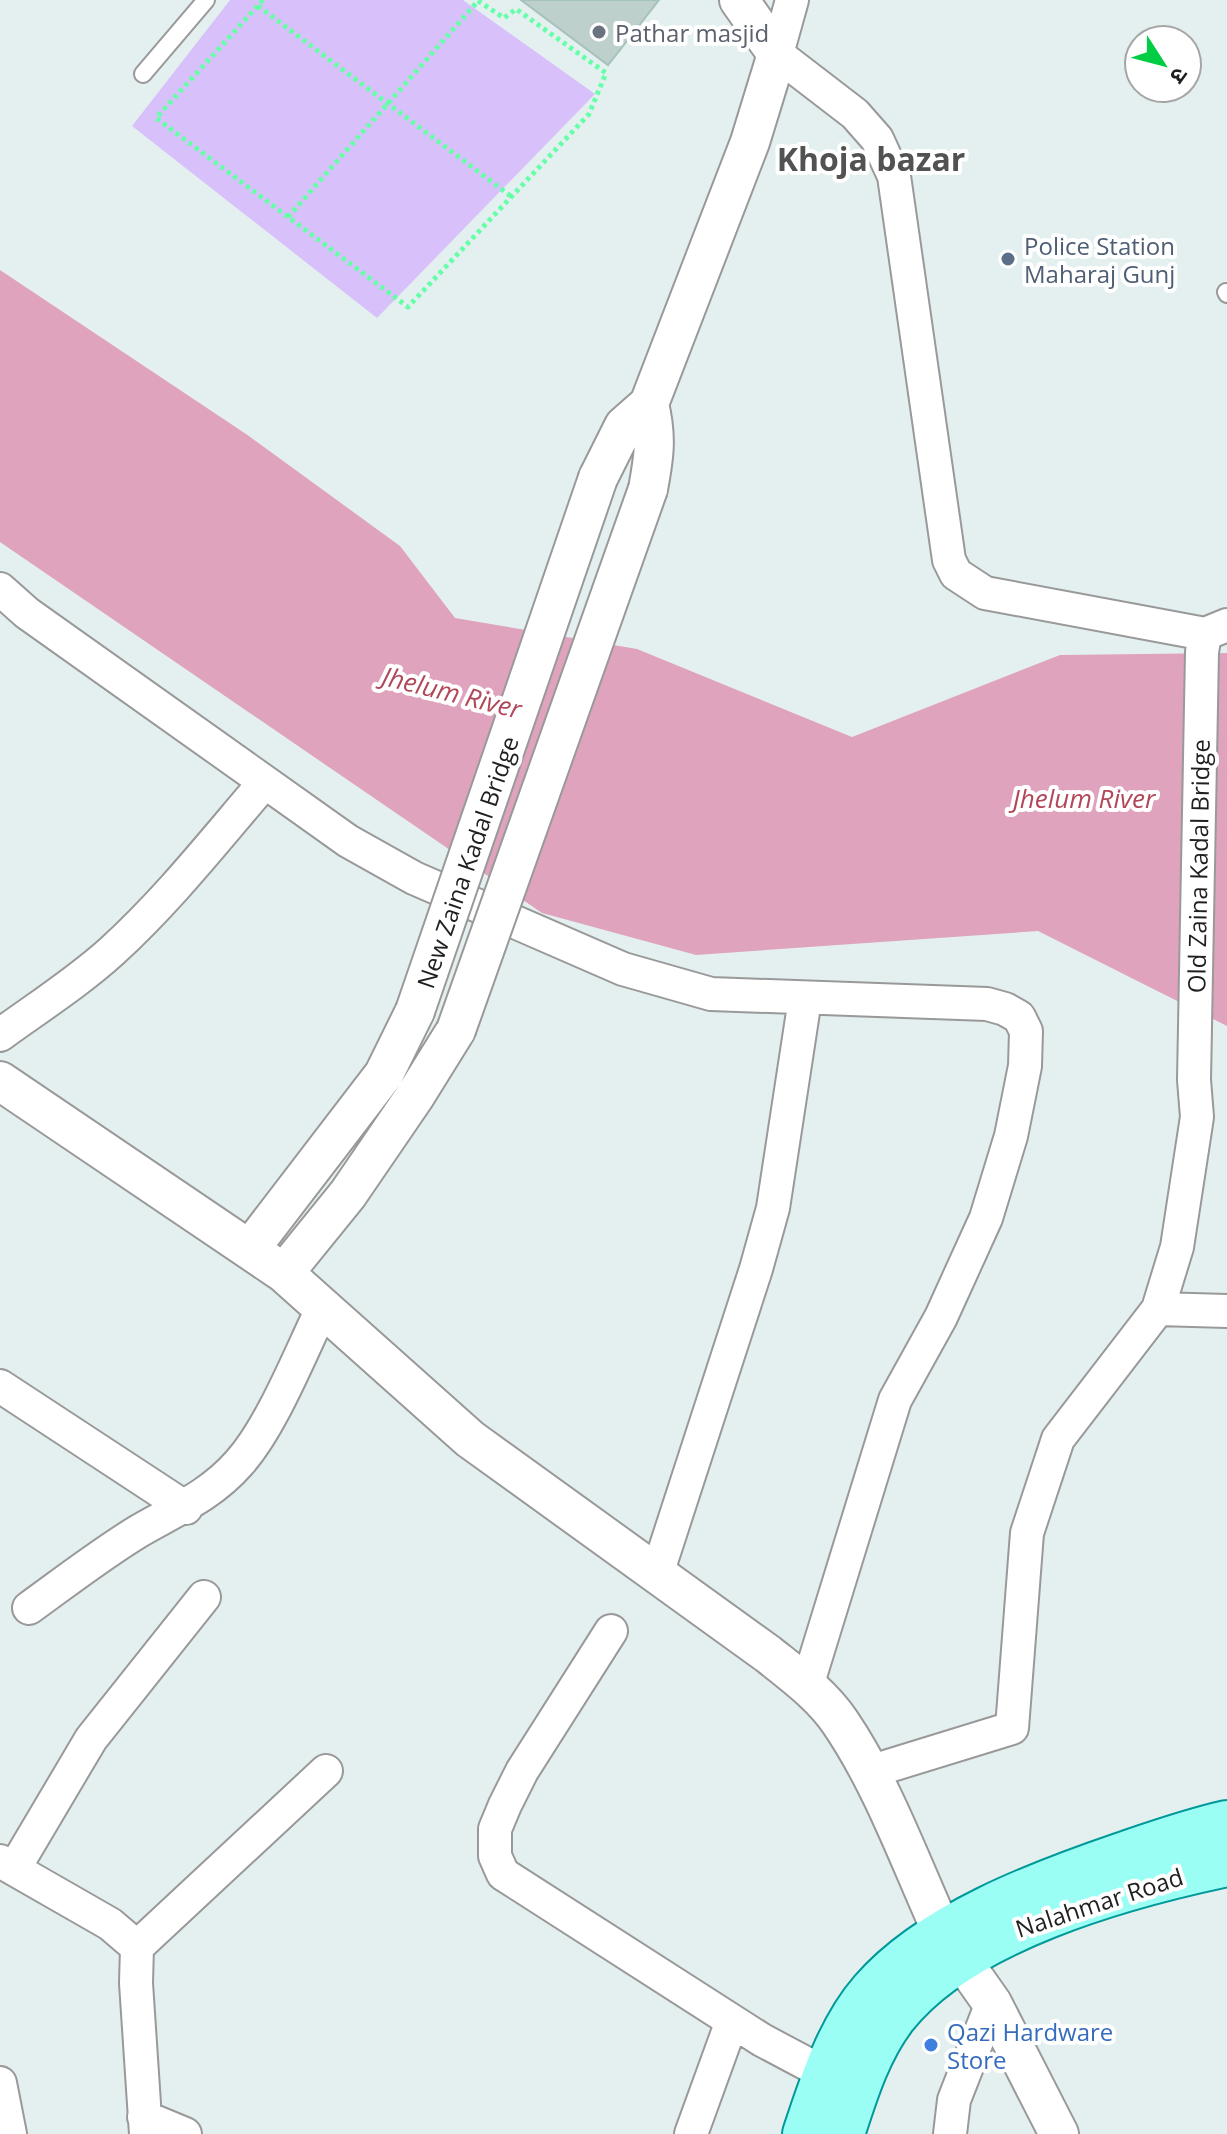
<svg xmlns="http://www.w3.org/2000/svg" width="1227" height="2134" font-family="'Open Sans','Noto Sans Devanagari',sans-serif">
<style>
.park{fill:#d8c0fb}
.water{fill:#dfa3be}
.building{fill:#bdd0cb;stroke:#a6c2bc;stroke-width:2}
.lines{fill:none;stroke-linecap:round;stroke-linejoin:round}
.service-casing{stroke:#999;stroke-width:20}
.minor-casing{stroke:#999;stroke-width:36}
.tertiary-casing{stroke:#999;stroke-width:42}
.primary-casing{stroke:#099;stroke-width:48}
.path{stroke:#67fea9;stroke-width:5;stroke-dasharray:4 4;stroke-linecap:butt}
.service{stroke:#fff;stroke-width:16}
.minor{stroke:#fff;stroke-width:32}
.tertiary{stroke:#fff;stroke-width:38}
.primary{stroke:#9bfef5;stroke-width:44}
.tertiary-bridge-casing{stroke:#999;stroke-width:42;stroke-linecap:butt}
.tertiary-bridge{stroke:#fff;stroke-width:38}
.worship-dot{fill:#6b7280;stroke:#fff;stroke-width:3}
.service-dot{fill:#5c6f8a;stroke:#fff;stroke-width:3}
.shop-dot{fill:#3f7fe0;stroke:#fff;stroke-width:3}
.labels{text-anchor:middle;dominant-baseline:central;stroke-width:8;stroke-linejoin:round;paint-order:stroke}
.worship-label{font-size:24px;fill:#5b616d;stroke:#fff;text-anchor:start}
.service-label{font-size:24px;fill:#4e5e75;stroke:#fff;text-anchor:start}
.street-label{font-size:24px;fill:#1f1f1f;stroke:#fff}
.shop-label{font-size:24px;fill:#366cbe;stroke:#fff;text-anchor:start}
.water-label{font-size:26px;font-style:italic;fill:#b14859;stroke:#fff}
.district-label{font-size:32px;font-weight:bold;fill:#525252;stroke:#fff}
</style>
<rect width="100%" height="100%" fill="#e4f0f0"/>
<path class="park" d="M230,0H463L595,94L377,318L132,126Z"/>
<path class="water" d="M0,270L246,434L400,546L455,618L637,649L852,737L1060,655L1227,653V1026L1038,931L696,955L542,913L0,542Z"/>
<path class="building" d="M521,0H659L608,65Z"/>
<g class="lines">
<defs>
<path id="service" d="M143,74L206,0
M1226,292L1227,294"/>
<path id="minor" d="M792,0L777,54L855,114L877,139L894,176L949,560L956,574L985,593L1205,634L1227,625
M0,589L27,613L348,841L414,878L623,969L711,994L987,1004L1005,1009L1019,1017L1026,1031L1025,1066L1011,1136L986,1218L941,1317L895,1400L807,1686
M0,1035C37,1008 78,982 112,951C168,900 215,840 264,783
M1158,1309L1227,1311
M0,1386L186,1508
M657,1574L756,1269L773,1208L805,999
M29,1608C65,1582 101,1554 139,1531C175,1510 210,1496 239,1463C272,1426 300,1354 323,1307
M611,1631L522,1771L505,1805L495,1829V1856L503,1874L762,2040L843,2083
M869,1772L1012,1728L1027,1533L1058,1439L1158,1309L1177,1247L1197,1117L1194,1080L1202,652L1205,634
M0,1861L110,1924L137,1947
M14,1869L91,1739L204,1597
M0,2083L10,2134
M144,2117L185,2134
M146,2134L136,1983L137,1947L326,1771
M691,2134L732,2021
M950,2134L954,2100L992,2003"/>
<path id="tertiary" d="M598,478L624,426L649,404
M648,489C654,457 657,437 649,404L750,142L777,54L739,0
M0,1081L284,1273L470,1439L768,1654C793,1674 822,1695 840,1722C883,1785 911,1864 943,1934
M250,1249L384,1074L415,1011
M284,1273L348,1194L415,1096L456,1030
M961,1959L992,2003L1059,2134"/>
<path id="primary" d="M805,2134C821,2086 838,2030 872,1991C930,1924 1040,1883 1122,1855C1157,1843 1191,1831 1227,1823
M842,2134C855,2094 868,2051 894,2017C962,1930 1123,1886 1227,1864"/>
</defs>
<use href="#service" class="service-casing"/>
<use href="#minor" class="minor-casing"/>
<use href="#tertiary" class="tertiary-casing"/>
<use href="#primary" class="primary-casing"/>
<path class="path" d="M263,0L156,118L408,307L589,114L606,73L516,9L504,18L477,0
M258,6L512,197
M288,217L478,1"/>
<use href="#service" class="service"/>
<use href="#minor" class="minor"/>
<use href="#tertiary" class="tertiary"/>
<use href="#primary" class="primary"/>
<defs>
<path id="tertiary-bridge" d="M415,1011L598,478
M456,1030L648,489"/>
</defs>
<use href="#tertiary-bridge" class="tertiary-bridge-casing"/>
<use href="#tertiary-bridge" class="tertiary-bridge"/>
</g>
<circle class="worship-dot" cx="599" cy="32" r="8"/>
<circle class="service-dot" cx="1008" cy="259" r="8"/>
<circle class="shop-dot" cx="931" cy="2045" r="8"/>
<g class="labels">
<g class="worship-label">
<text x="615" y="32">Pathar masjid</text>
</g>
<g class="service-label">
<text x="1024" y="245">Police Station<tspan x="1024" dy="28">Maharaj Gunj</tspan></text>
</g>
<g class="street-label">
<text transform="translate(467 862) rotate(-71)">New Zaina Kadal Bridge</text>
<text transform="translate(1198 866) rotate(-89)">Old Zaina Kadal Bridge</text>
<text transform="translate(1099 1902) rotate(-18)">Nalahmar Road</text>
</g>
<g class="shop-label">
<text x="947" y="2031">Qazi Hardware<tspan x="947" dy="28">Store</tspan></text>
</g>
<g class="water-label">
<text transform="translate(452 692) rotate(14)">Jhelum River</text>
<text x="1084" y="798">Jhelum River</text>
</g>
<g class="district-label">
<text x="871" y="158">Khoja bazar</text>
</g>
</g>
<g transform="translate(1163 64) rotate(126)"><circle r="38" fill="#ffffff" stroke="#a5a5a5" stroke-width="2"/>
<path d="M0-6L14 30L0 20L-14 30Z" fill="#00cd44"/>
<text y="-12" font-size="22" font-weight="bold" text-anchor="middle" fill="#1f1f1f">उ</text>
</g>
</svg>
